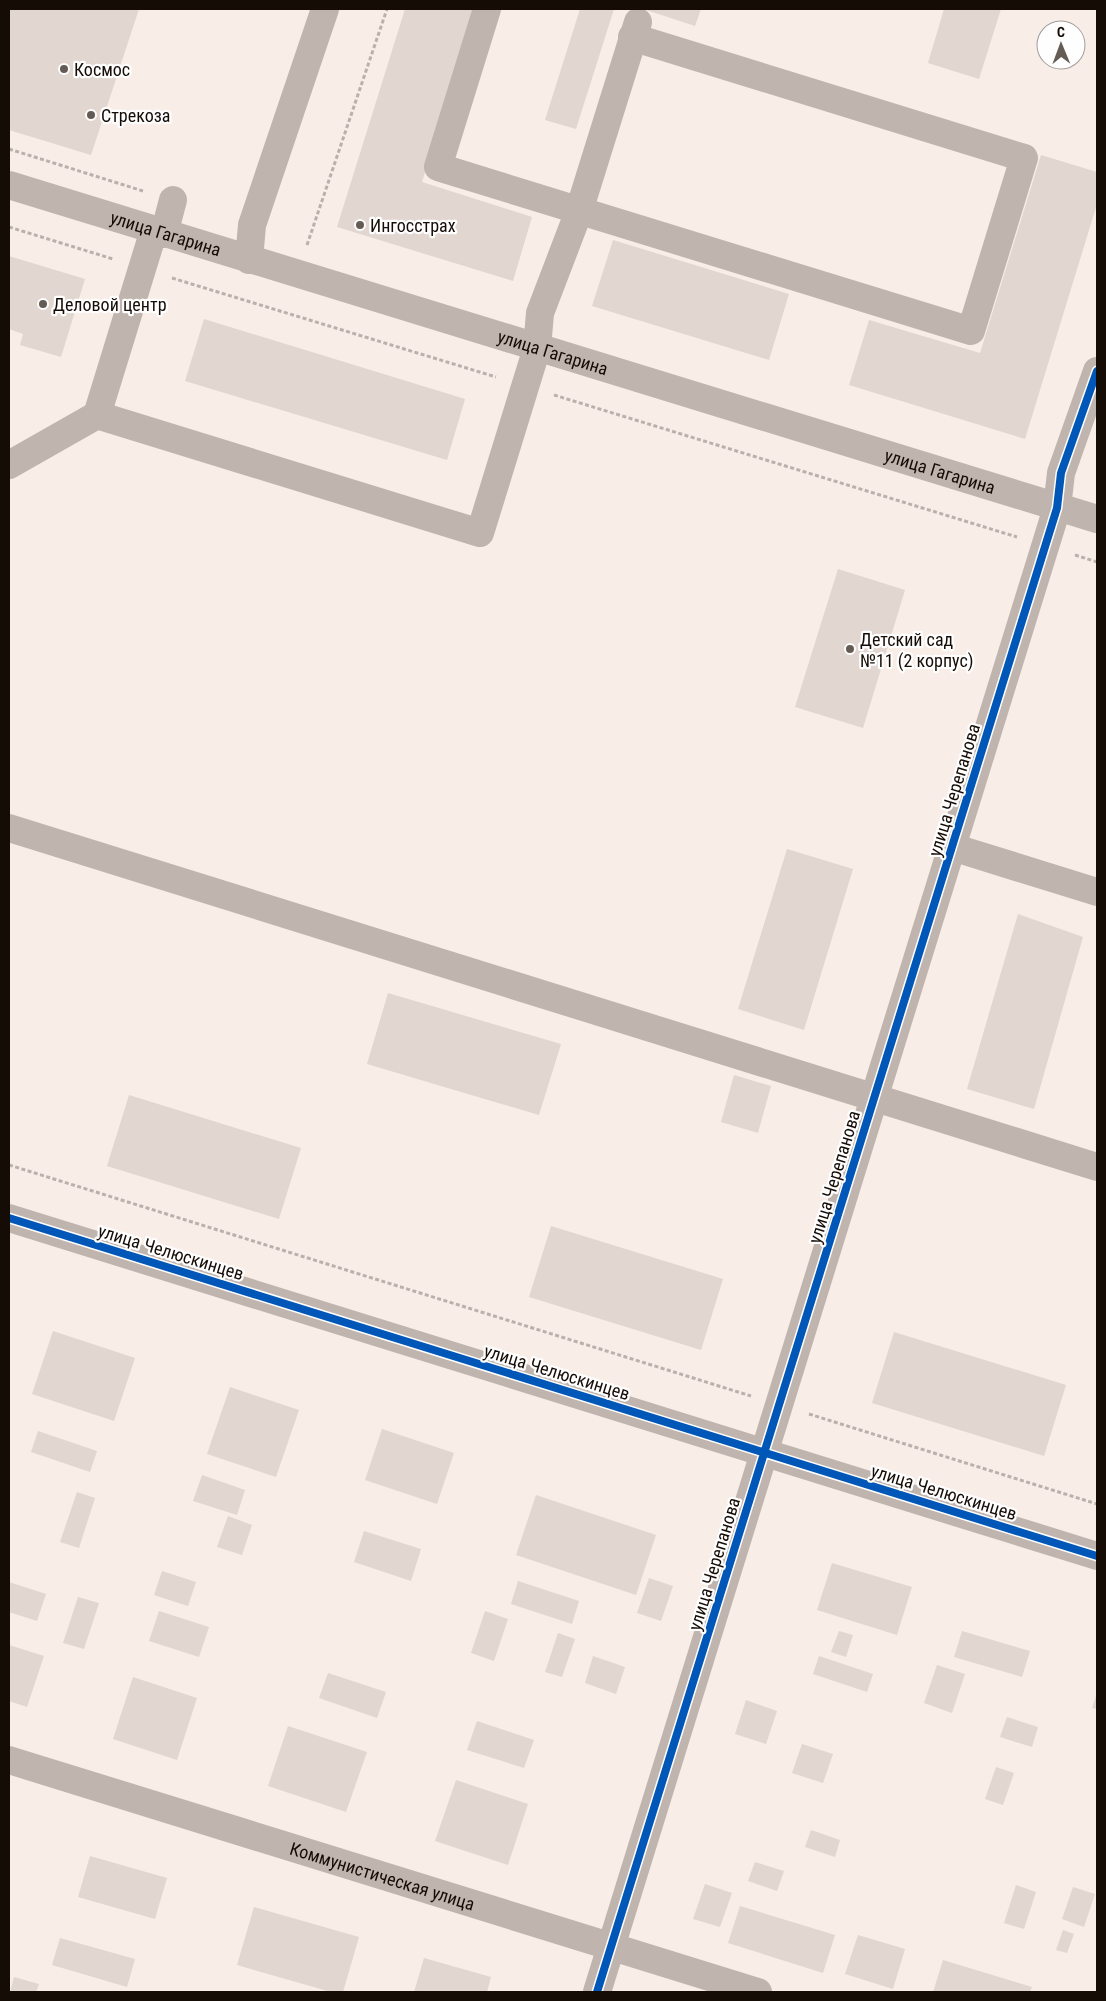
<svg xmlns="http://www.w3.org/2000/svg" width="1106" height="2001" font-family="'Roboto Condensed',sans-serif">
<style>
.building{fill:#e1d6d0}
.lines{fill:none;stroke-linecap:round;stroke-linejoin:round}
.path{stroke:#bab1ac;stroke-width:3;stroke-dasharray:4 2.5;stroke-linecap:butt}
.minor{stroke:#c0b4ae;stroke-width:28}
.cycleway-casing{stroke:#fefefe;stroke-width:11}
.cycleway{stroke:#0057b8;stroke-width:8}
.poi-dot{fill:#645b55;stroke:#fefefe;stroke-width:2}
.labels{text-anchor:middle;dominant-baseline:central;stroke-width:4.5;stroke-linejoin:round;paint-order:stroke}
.poi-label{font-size:18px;fill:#150c06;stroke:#fefefe;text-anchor:start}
.street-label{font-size:18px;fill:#150c06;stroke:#fefefe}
</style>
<rect width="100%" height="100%" fill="#f8ede7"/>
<path class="building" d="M9,9H139L91,155L9,130Z
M405,9H476L422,182L532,217L513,281L337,227Z
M580,9H614L576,129L545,120Z
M643,9H701L695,26Z
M944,9H1001L979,79L928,63Z
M1041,155L1097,172V204L1025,439L849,385L869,320L980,353Z
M613,240L789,294L769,360L592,306Z
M9,256L85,279L61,357L20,345L23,334L9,329Z
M204,319L465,399L447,460L185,381Z
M838,569L905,590L863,728L795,707Z
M787,849L853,869L804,1030L738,1009Z
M1018,914L1083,937L1034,1109L967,1089Z
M388,993L561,1044L539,1115L367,1064Z
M734,1075L771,1086L758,1133L721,1122Z
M129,1095L301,1148L279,1219L107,1166Z
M551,1226L723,1279L701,1350L529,1297Z
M53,1331L135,1358L114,1421L32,1394Z
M894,1332L1066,1385L1044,1456L872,1403Z
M230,1387L299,1410L276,1477L207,1454Z
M382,1429L454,1453L437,1504L365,1480Z
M38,1431L97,1451L90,1472L31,1452Z
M202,1475L245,1490L237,1515L193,1501Z
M77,1492L95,1498L79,1548L60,1542Z
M536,1495L656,1535L636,1595L516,1555Z
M228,1516L252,1525L242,1555L217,1547Z
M364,1531L421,1549L411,1581L354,1562Z
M832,1563L912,1587L897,1635L817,1610Z
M162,1571L196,1582L188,1606L154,1595Z
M649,1578L673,1586L661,1621L637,1613Z
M518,1581L579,1601L572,1624L511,1604Z
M9,1582L46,1594L37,1621L9,1612Z
M78,1597L99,1603L84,1649L63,1643Z
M159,1611L209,1627L199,1657L149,1641Z
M485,1611L508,1619L494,1661L471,1653Z
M839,1631L853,1635L846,1657L831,1652Z
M962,1631L1030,1651L1022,1677L954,1657Z
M558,1633L575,1639L562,1677L545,1672Z
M9,1645L44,1656L27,1707L9,1701Z
M593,1656L625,1667L616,1694L585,1683Z
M819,1656L873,1674L867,1692L813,1674Z
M937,1665L965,1674L952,1713L924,1703Z
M328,1673L386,1692L377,1718L319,1698Z
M133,1677L197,1698L177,1760L113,1739Z
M1097,1693V1709L1092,1708Z
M746,1700L777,1711L766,1744L735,1734Z
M1007,1717L1038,1727L1032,1747L1000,1737Z
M477,1721L534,1740L524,1768L467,1750Z
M288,1726L367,1752L346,1812L268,1786Z
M802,1744L833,1754L823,1783L792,1773Z
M996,1767L1014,1773L1003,1805L985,1799Z
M456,1780L528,1804L508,1865L435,1841Z
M811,1830L840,1840L835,1857L805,1847Z
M90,1856L167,1878L155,1919L78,1897Z
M755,1862L784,1871L777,1891L748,1881Z
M705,1884L732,1893L720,1927L693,1919Z
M1016,1885L1036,1892L1024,1929L1004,1923Z
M1073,1887L1095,1894L1084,1927L1062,1919Z
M740,1906L835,1935L823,1973L728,1943Z
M254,1907L359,1937L343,1992H331L237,1965Z
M1063,1930L1074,1934L1067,1953L1056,1950Z
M858,1935L905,1949L893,1989L845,1974Z
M60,1938L135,1959L127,1987L52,1965Z
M424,1958L491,1977L487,1992H414Z
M943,1960L1032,1987L1030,1992H933Z
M14,1977L39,1984L36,1992H10Z"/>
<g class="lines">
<path class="path" d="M9,149L143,191
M9,227L113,259
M307,245L387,9
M172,278L496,377
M554,395L1017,537
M1075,555L1097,562
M9,1165L751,1396
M809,1414L1097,1504"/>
<g class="minor">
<path d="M487,9L438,167L971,331L1024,158L632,37"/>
<path id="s1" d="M9,185L1097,519"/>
<path d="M154,230L97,415L480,533L537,348L540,313L579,211L638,22"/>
<path d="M164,234L173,200"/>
<path d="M249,260L252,225L325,9"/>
<path d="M9,465L97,415"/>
<path d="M9,828L1097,1167"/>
<path d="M952,847L1097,892"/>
<path d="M9,1218L1097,1556"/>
<path id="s2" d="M9,1760L758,1992"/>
<path d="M597,1992L1057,508L1061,473L1097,371"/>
</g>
<defs>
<path id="cycleway" d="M9,1218L1097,1556
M597,1992L1057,508L1061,473L1097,371"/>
</defs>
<use href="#cycleway" class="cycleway-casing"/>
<use href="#cycleway" class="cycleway"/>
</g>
<g class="poi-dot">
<circle cx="64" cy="69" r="5"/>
<circle cx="91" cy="115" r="5"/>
<circle cx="360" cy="225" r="5"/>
<circle cx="43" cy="304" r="5"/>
<circle cx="850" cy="649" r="5"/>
</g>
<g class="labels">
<g class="poi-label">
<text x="74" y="69">Космос</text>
<text x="101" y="115">Стрекоза</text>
<text x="370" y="225">Ингосстрах</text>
<text x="53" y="304">Деловой центр</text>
<text x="860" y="639">Детский сад<tspan x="860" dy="21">№11 (2 корпус)</tspan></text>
</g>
<g class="street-label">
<text stroke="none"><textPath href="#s1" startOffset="164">улица Гагарина</textPath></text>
<text stroke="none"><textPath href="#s1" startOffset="569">улица Гагарина</textPath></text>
<text stroke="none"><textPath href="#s1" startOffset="974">улица Гагарина</textPath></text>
<text transform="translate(954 790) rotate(-73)">улица Черепанова</text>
<text transform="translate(834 1177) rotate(-73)">улица Черепанова</text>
<text transform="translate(171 1252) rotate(17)">улица Челюскинцев</text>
<text transform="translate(557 1372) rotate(17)">улица Челюскинцев</text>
<text transform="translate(944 1492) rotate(17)">улица Челюскинцев</text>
<text transform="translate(714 1564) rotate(-73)">улица Черепанова</text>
<text stroke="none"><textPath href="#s2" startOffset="391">Коммунистическая улица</textPath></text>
</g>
</g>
<rect width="1106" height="2001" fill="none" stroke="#150c06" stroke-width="20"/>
<g transform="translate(1061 45) rotate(359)"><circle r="24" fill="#fefefe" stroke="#a19d9b"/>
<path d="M0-4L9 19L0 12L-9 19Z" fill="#645b55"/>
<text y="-8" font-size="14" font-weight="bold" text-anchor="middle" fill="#150c06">С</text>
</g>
</svg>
